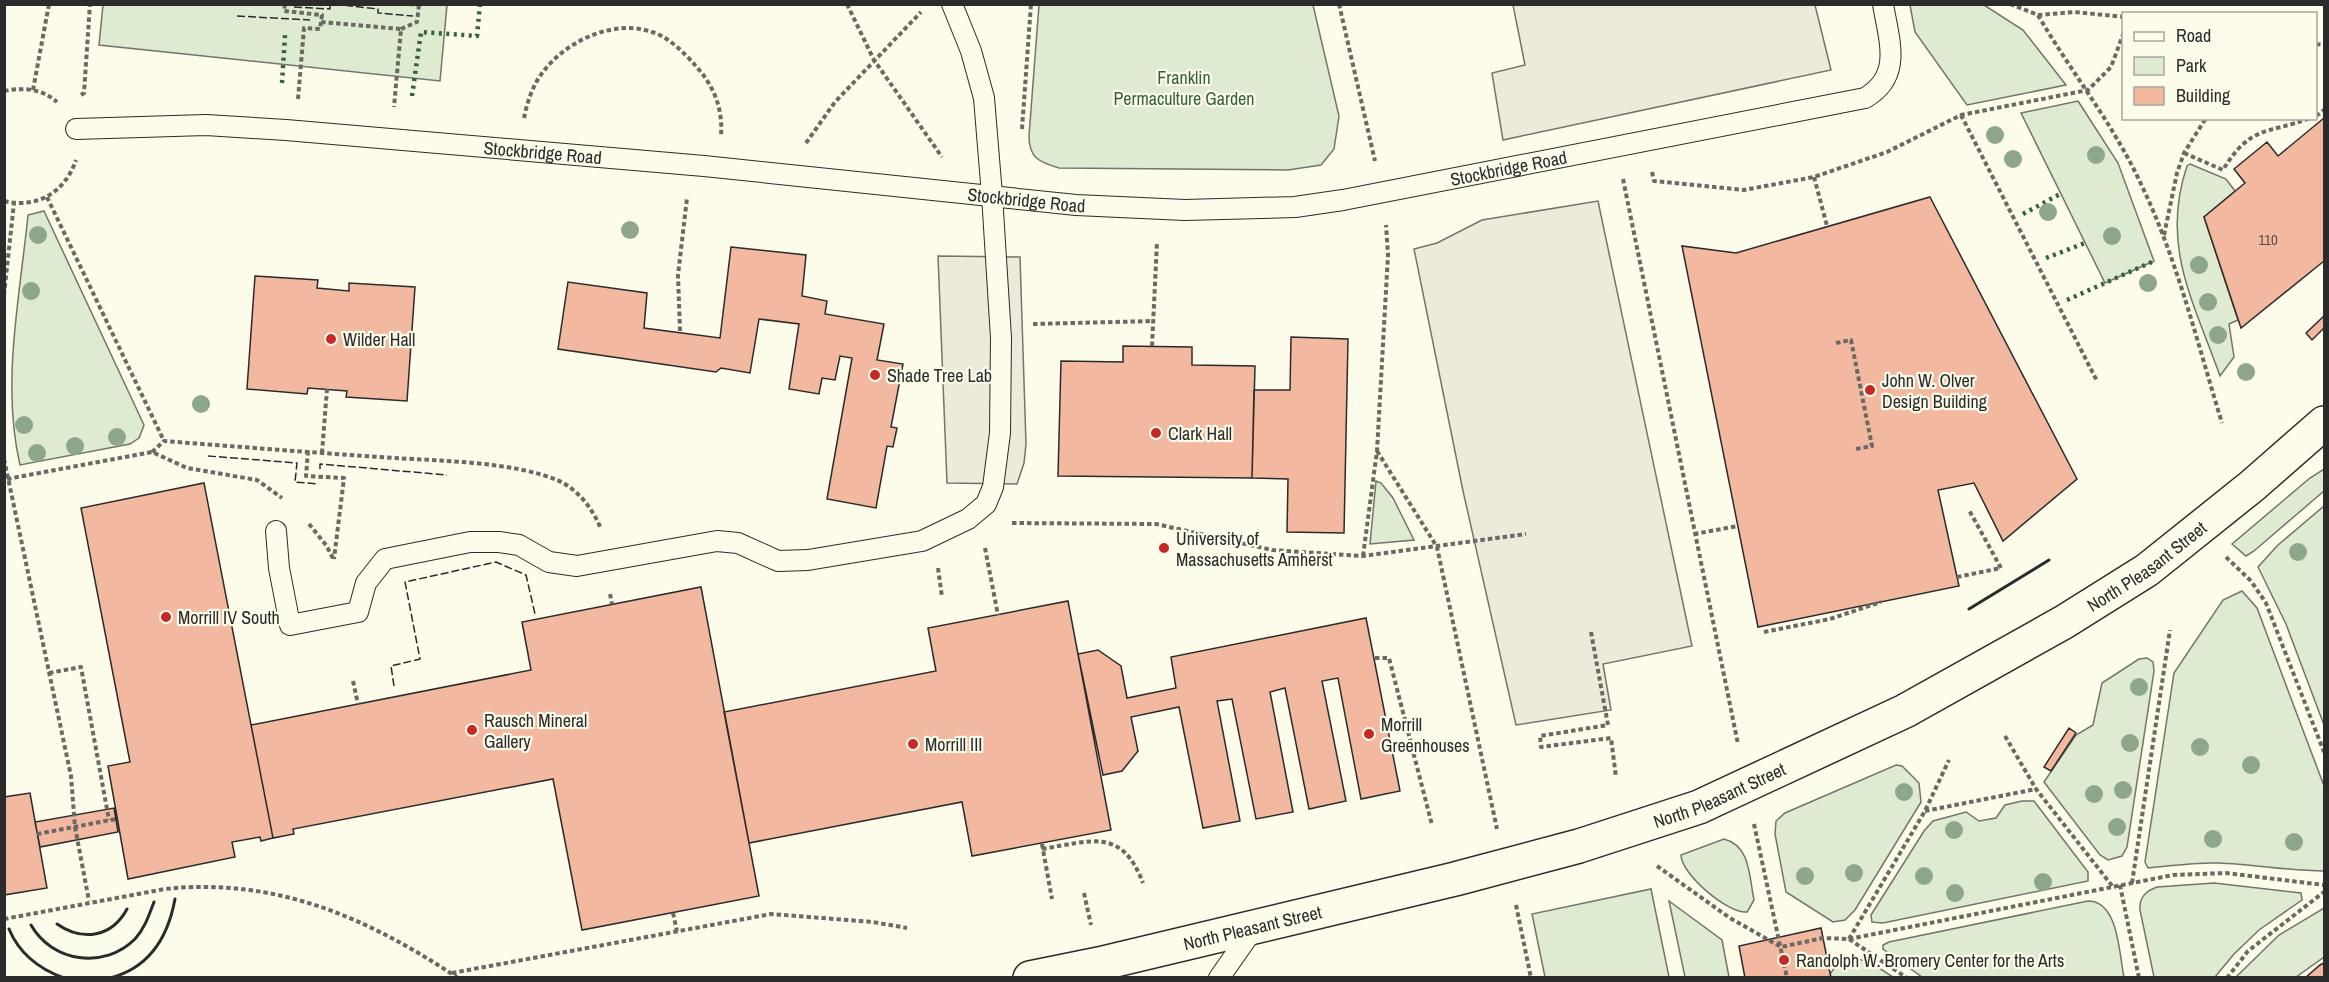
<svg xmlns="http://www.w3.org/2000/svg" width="2329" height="982" font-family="'Archivo Narrow',sans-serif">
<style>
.green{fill:#deebd1;stroke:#74746e;stroke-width:1.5}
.parking{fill:#eceadb;stroke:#74746e;stroke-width:1.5}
.building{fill:#f2b8a0;stroke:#2b2b2b;stroke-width:1.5}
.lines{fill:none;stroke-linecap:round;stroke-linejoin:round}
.service-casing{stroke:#2b2b2b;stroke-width:22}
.secondary-casing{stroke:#2b2b2b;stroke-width:36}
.path{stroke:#6a6964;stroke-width:4;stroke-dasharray:4.5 3;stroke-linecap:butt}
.service{stroke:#fdfbea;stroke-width:20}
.secondary{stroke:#fdfbea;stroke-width:33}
.hedge{stroke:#34623c;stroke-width:4.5;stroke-dasharray:3 4.5;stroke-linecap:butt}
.fence{stroke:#2b2b2b;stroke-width:1.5;stroke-dasharray:8 3;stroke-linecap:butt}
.wall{stroke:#2b2b2b;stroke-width:3}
.tree{fill:#8ea78a}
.poi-dot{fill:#c62828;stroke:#fdfbea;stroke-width:2}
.labels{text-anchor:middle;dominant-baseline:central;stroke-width:4.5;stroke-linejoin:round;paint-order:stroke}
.number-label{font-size:15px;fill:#5d4e48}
.park-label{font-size:18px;fill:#34623c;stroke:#fdfbea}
.street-label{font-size:18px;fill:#2b2b2b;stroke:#fdfbea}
.poi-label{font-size:18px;fill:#2b2b2b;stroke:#fdfbea;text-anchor:start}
</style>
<rect width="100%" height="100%" fill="#fdfbea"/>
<path class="green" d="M103,5H447L440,81L99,45Z
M1039,5H1313L1339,116L1334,149L1321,165L1288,170L1059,168C1039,162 1029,158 1029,136Z
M1910,5H1984L2023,30L2066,85L1967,105L1915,32Z
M2078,101L2118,163L2154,261L2105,283L2021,113Z
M2190,164L2226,179L2235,191L2204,217L2238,320L2229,324L2234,357L2220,376C2194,302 2160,246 2187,166Z
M44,211L144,425L139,438L130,444L20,465C1,384 20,296 28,215Z
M2324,469V491L2254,551L2246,556L2232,544L2310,478Z
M1376,481L1381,483L1393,498L1414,540L1370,544Z
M2324,506V725L2286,624L2258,567L2278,545Z
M2242,591L2257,608L2324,786V871C2288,871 2254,864 2218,863C2194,862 2172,866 2148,868L2145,862L2174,673L2223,600Z
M2147,658L2153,662L2154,671L2127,847L2122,856L2108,860L2100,855L2044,782L2076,735L2093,725L2102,683L2139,659Z
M1896,765L1902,766L1919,783L1921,802L1855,910L1845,920L1833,922L1786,892L1775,834L1776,821L1785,813Z
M2022,801H2034L2088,872V881L1883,923L1872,922L1871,915L1924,831L1933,821L1966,812L1979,821L1996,818L2005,805Z
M1724,839C1751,846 1749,877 1754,900L1747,912C1728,914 1681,874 1681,855Z
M2214,883L2301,893L2302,900L2259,930L2234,954L2215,977H2154L2140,910C2139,897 2146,891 2157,887Z
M1651,889L1669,977H1545L1532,914Z
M1669,901L1722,940L1729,977H1685Z
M2088,901C2119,901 2119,955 2124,977H1922L1883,949V945L1889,942Z
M2324,908V957L2296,977H2236L2279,935Z
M1853,957L1873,964L1893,977H1831L1830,974L1842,958Z"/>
<path class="parking" d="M1513,5H1815L1831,70L1503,140L1492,73L1525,65Z
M1598,201L1692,646L1603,664L1611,710L1516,725L1463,491L1414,249L1437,243L1482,220Z
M938,256L1020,257L1026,444L1024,463L1017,484L947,483Z"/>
<path class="building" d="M2324,118V261L2241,328L2204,217L2245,183L2234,169L2267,142L2278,156Z
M1930,197L2077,479L2003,541L1974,483L1938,490L1959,586L1758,627L1682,246L1736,253Z
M731,247L806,255L802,296L827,301L825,314L884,324L877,360L903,364L891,427L897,428L893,447L887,446L876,508L827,499L852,358L840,356L835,380L822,378L819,394L789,389L799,324L759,319L750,373L721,368L716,372L558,349L568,282L647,293L644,328L720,338Z
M255,276L318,280L317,288L349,291V283L415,287L407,401L346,397L347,391L308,388L307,394L247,389Z
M2324,316V328L2312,340L2306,333Z
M1291,337L1348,339L1344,533L1287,532L1288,479L1252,478L1254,390H1290Z
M1123,346L1192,347V365L1255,366L1252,478L1058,476L1061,361L1123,362Z
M204,483L273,838L261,841L260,837L232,842L235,857L128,879L108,766L130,762L81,508Z
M701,587L759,896L582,930L553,779L293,829L294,834L273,838L251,725L531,670L522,622Z
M1068,601L1111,830L972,856L962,802L749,843L724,712L936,671L928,628Z
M1366,618L1400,791L1361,799L1338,678L1322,681L1346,801L1309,809L1285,688L1270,692L1293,812L1256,819L1232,699L1217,701L1240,821L1203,828L1179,707L1131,717L1138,751L1122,771L1103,775L1078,654L1098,650L1121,666L1127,698L1176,688L1171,657Z
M2069,728L2076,733L2051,771L2044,767Z
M30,793L47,888L4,895V797Z
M114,808L118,832L40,847L35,822Z
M1821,928L1831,978H1745L1739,946Z
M2324,963V978H2305L2320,965Z"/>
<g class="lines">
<defs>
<g id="service">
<path id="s1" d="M76,129L206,125L286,130L704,166L1076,205L1185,210L1295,207L1343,200L1865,98C1903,76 1889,41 1883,4"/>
<path d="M276,531L279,568L290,625L358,612L366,583L385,559L470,542H499L519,545L549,562L577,566L717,541L738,543L778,561L808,560L922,541L968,519L986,504L993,487L1000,433L1001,338L992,195L984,98L971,51L952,4"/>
<path d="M1219,978L1254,928"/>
</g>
<g id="secondary">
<path id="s2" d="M1030,978L1099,964L1455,879L1579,846L1699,807L1905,711L2064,622L2147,570L2252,486L2324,423"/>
</g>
</defs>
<use href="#service" class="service-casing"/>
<use href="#secondary" class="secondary-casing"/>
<path class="path" d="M285,4L284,11L322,15L321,22L401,29L394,107
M409,4L419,5
M847,4L874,60L942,157
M1339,4L1375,161
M2010,4L2038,15L2074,12L2124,17
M2038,15C2071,72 2112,122 2140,182C2177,258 2197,342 2222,423
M401,29L417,22L419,5
M2316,44L2324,45
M33,90L49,4
M4,91C24,87 42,89 57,102
M81,95L84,93L90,4
M298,99L304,28L320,29L321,22
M1961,115L2097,381
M2316,116L2324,110
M524,118C527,103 533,84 543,72C567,40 614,19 652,32C669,37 684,53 695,65C714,86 723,108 721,136
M1022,129L1031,4
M806,143L835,102L921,12
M2184,153L2223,170C2250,125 2267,134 2311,118
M1652,172L1654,181L1744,190L1814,177L1887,152L1961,115L2088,90L2111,67L2124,32
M1814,177L1827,226
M1623,179L1738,744
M47,197L164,441
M4,201C38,209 65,192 76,160
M2164,235L2177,173L2184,153L2206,118
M4,295L14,203
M1033,324L1153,321
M680,331L678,275L687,198
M1836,343L1851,340L1872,446L1856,449
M1152,346L1157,242
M308,451L306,476L344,478L334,559
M1377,451L1437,547L1497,829
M152,452L164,441C241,447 318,453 395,458C443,461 513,462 557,480C578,489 593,509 601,529
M322,453L327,389
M4,459L71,776L75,827L89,901
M7,479L152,452L187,468L257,480L282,498
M1012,523L1156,524L1272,550L1363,556L1526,534
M309,524L326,545L334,560
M1694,534L1738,526
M985,548L998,615
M1363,556L1377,451L1388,255L1386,225
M2226,557L2251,581L2266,603L2324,752
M938,568L942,597
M1957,577L2001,568L1969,510
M610,594L612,604
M1591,632L1608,725L1540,736L1541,747L1611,738L1616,777
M1764,632L1830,619L1881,602
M1375,658H1389L1432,825
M49,673L81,667L109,820
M353,681L358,704
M2005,736L2036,789L2113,887
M1925,811L2036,789
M1754,824L1787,978
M37,834L116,819
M1042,844L1052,899
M1042,849C1091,841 1122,827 1143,883
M1657,866L1730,918L1781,947L1823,938L1849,939L1907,978
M2132,883L2170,630
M2120,885L2139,978
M1084,893L1091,925
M1516,905L1531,978
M673,913L677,931
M4,919L165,889C276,877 368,918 458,978
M1849,939L2173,875L2226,873L2324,885
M1849,939L1925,811L1949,760
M452,973L771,914L873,922L907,928
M2227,978L2248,951L2324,892"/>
<use href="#service" class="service"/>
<use href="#secondary" class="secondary"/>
<path class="hedge" d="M282,83L285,35
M412,96L421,32L477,36L480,4
M2023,214L2060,194
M2046,258L2085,243
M2067,300L2154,261"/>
<path class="fence" d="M257,4L274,5
M334,4L378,9V13L413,16
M294,7L330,9V4
M237,16L310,20
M208,456L297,463L295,482L318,484
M320,469V464L447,475
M394,686L391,666L420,659L405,582L496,562L526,575L535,614"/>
<path class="wall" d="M1969,609L2049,560
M57,924C83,942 112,937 127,909
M31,925C52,962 104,970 135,939C145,928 149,915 154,902
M9,929C19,953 39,969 64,978
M110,978C149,968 168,937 175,899"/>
</g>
<g class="tree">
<circle cx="1995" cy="135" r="9"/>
<circle cx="2096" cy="155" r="9"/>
<circle cx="2013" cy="159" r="9"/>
<circle cx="2048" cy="212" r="9"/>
<circle cx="630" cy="230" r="9"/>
<circle cx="38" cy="235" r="9"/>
<circle cx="2112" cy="236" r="9"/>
<circle cx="2199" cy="265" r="9"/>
<circle cx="2148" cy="283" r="9"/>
<circle cx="31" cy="291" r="9"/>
<circle cx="2208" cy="302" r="9"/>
<circle cx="2218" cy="335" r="9"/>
<circle cx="2246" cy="372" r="9"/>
<circle cx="201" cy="404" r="9"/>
<circle cx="24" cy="425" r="9"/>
<circle cx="117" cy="437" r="9"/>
<circle cx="75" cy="446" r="9"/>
<circle cx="37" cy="453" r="9"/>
<circle cx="2298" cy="552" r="9"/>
<circle cx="2139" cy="687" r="9"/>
<circle cx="2130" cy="743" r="9"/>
<circle cx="2200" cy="747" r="9"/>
<circle cx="2251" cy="765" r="9"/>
<circle cx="2123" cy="790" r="9"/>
<circle cx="1904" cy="792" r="9"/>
<circle cx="2094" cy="794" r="9"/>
<circle cx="2117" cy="827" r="9"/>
<circle cx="1954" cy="830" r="9"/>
<circle cx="2213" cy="839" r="9"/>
<circle cx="2294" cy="842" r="9"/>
<circle cx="1854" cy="873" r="9"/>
<circle cx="1805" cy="876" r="9"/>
<circle cx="1924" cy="876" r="9"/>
<circle cx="2043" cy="882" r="9"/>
<circle cx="1955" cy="893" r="9"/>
</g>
<g class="poi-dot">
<circle cx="331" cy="339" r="6"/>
<circle cx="875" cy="375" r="6"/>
<circle cx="1870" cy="390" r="6"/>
<circle cx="1156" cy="433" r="6"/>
<circle cx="1164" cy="548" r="6"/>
<circle cx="166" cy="617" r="6"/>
<circle cx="472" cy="730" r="6"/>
<circle cx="1369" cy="734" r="6"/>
<circle cx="913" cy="744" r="6"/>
<circle cx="1784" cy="960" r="6"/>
</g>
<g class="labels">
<g class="number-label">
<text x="2268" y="239">110</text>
</g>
<g class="park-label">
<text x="1184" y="77">Franklin<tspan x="1184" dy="21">Permaculture Garden</tspan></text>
</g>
<g class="street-label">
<text stroke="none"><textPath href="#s1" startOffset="468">Stockbridge Road</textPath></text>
<text stroke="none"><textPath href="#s1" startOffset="1440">Stockbridge Road</textPath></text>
<text stroke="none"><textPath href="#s1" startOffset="954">Stockbridge Road</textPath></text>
<text stroke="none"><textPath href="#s2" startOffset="1200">North Pleasant Street</textPath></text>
<text stroke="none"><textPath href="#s2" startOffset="714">North Pleasant Street</textPath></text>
<text stroke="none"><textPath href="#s2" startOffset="228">North Pleasant Street</textPath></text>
</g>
<g class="poi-label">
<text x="343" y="339">Wilder Hall</text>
<text x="887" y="375">Shade Tree Lab</text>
<text x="1882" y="380">John W. Olver<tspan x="1882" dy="21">Design Building</tspan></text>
<text x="1168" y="433">Clark Hall</text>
<text x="1176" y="538">University of<tspan x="1176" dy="21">Massachusetts Amherst</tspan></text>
<text x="178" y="617">Morrill IV South</text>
<text x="484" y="720">Rausch Mineral<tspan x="484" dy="21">Gallery</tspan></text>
<text x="1381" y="724">Morrill<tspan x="1381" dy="21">Greenhouses</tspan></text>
<text x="925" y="744">Morrill III</text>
<text x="1796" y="960">Randolph W. Bromery Center for the Arts</text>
</g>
</g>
<rect width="2329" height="982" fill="none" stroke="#2b2b2b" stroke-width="12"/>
<rect x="2122" y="12" width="195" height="108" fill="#fdfbea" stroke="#a9a89e" stroke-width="1.5"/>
<rect x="2134" y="32" width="30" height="9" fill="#fdfbea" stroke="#a9a89e" stroke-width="1.5"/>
<text x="2176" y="42" font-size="18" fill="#2b2b2b">Road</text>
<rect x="2134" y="57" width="30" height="18" fill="#deebd1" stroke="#a9a89e" stroke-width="1.5"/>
<text x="2176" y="72" font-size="18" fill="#2b2b2b">Park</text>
<rect x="2134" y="87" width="30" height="18" fill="#f2b8a0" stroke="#a9a89e" stroke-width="1.5"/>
<text x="2176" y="102" font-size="18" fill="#2b2b2b">Building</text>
</svg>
